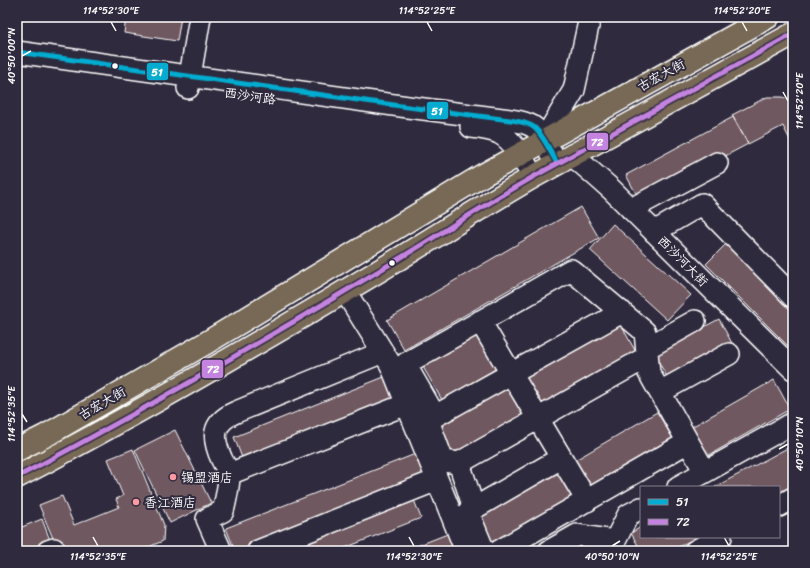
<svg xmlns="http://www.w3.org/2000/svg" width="810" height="568" font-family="Sriracha,'LXGW WenKai TC',sans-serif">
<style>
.building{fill:#6f5860;stroke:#fff}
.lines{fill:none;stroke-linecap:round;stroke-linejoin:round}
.minor-casing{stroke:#fff;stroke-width:24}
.major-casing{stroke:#fff;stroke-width:25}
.minor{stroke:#2f2a3d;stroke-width:21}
.major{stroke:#776954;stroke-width:22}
.bus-1-casing{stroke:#2f2a3d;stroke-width:8}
.bus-2-casing{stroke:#2f2a3d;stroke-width:8}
.bus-1{stroke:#06acd0;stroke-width:5}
.bus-2{stroke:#c483df;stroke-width:5}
.ticks{fill:none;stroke:#fff;stroke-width:1.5}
.bus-dot{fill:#fff;stroke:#2f2a3d;stroke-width:1.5}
.poi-dot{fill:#ff9aa2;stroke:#2f2a3d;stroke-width:1.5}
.labels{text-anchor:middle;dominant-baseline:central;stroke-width:4;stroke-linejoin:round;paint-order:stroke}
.street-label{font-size:13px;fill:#fff;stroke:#2f2a3d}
.poi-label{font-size:13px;fill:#fff;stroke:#2f2a3d;text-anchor:start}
.line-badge{stroke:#2f2a3d;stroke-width:1.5}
.badge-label{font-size:11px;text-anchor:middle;font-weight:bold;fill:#fff}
.neatline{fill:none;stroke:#fff;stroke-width:1.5}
.ticks-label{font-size:10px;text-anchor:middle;fill:#fff}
</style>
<rect width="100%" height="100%" fill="#2f2a3d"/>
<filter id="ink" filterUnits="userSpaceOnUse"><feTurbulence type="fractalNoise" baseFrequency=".025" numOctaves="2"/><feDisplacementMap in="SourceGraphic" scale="8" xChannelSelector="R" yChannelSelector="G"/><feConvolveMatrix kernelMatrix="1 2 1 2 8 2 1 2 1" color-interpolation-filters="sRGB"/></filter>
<g filter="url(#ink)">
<path class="building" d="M126,17H181L177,41L124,33Z
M767,97H783L793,101V146L783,126L748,144L733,117L732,115Z
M733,117L748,144L640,201L626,175Z
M581,207L599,238L404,350L387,320Z
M613,224L691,295L667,320L590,250Z
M727,243L793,310V351L706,264Z
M719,319L734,347L670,382L654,354Z
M621,325L637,354L539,408L523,380Z
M480,334L499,367L442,400L423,367Z
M389,375L400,401L244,463L234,437Z
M774,380L790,409L704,458L688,429Z
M512,385L528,413L451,456L436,429Z
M657,412L674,440L588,490L572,462Z
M175,430L211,503L170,523L135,450Z
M793,445V485L779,493V487H715Z
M133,449L164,525L163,541L146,548L147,551H51L57,548L39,505L62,496L74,525L119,507L116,499L123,496L108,459Z
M418,453L427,478L240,551H235L226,528Z
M560,468L577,495L491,546L475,518Z
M414,500L421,518L337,551H286Z
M42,519L53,548L45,551H17V529Z
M641,527V537H697L671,551H641L631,533Z
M450,533L457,551H404Z"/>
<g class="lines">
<defs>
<path id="minor" d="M17,52L408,107L510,120C517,121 525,122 532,126C542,132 551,153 557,163
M188,88L200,17
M471,127C480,128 490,129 499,133C515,141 524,162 533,177
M544,140L574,90L590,17
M572,155L611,189L793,369
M631,209L717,163
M654,232L702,204L793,297
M345,291L391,365L466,551
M480,321L587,501
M647,348L695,321
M660,392L729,354
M435,416L405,364L571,270L645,332L649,373L688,442
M459,463L443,461L428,420L622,312
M229,474L407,404
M678,487L793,423
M779,506L793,498
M474,508L459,463L647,357
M48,551L54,549
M221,551L207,519L223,511C225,504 230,480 229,474C228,470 224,464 222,460C212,438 211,423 236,412L383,352
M258,551L437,480
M484,551L468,512L561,458
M499,551L688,442L705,472
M549,551L577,535L615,541L628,515L641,508
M695,551L721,537"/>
<path id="major" d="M17,450L45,436L206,343L483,175L768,17
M17,477C136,415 252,347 367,278C423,245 477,209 533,177L793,34"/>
</defs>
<use href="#minor" class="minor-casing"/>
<use href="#major" class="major-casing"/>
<use href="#minor" class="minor"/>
<use href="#major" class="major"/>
<defs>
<path id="bus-1" d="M17,52L408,107L510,120C517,121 525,122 532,126C542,132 551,153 557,163"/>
<path id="bus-2" d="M17,477C136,415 252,347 367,278C423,245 477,209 533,177L793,34"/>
</defs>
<use href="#bus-1" class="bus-1-casing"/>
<use href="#bus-2" class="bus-2-casing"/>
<use href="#bus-1" class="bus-1"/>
<use href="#bus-2" class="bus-2"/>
</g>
</g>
<path class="ticks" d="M111,22L116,31M427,22L432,31M742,22L747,31M22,56L31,51M783,92L788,101M22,414L27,422M779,449L788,444M93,537L98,546M409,537L414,546M724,537L729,546M612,546L620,541"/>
<g class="bus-dot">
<circle cx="115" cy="66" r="3.5"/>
<circle cx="392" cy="263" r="3.5"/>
</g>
<g class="poi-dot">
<circle cx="173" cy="477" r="4"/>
<circle cx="136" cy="502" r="4"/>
</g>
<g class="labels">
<g class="street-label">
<text transform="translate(661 75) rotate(-29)">古宏大街</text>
<text transform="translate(250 96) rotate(8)">西沙河路</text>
<text transform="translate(683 261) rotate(45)">西沙河大街</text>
<text transform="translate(102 403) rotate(-30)">古宏大街</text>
</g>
<g class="poi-label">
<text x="181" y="477">锡盟酒店</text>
<text x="144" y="502">香江酒店</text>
</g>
</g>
<g class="line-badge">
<rect x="146" y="62" width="23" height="19" rx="4" fill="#06acd0"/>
<rect x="426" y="101" width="23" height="19" rx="4" fill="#06acd0"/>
<rect x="586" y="132" width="23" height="19" rx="4" fill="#c483df"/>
<rect x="201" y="359" width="23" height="20" rx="4" fill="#c483df"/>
</g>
<g class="badge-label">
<text x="157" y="76">51</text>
<text x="437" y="115">51</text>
<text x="597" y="146">72</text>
<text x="213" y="373">72</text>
</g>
<rect width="810" height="568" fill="none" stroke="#2f2a3d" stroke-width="44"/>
<rect x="640" y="486" width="140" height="52" fill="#2f2a3d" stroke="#827f8b"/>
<rect x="648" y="499" width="20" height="6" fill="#06acd0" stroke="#827f8b"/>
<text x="676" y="506" font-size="12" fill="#ffffff">51</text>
<rect x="648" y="519" width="20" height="6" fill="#c483df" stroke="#827f8b"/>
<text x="676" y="526" font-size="12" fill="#ffffff">72</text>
<rect x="22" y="22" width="766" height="524" class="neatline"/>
<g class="ticks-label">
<text x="111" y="14">114°52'30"E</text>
<text x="427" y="14">114°52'25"E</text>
<text x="742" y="14">114°52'20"E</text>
<text transform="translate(11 56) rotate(-90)" y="4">40°50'00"N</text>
<text transform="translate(799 101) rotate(-90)" y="4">114°52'20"E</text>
<text transform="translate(11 414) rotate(-90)" y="4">114°52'35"E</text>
<text transform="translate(799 444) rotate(-90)" y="4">40°50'10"N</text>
<text x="98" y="560">114°52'35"E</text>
<text x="414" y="560">114°52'30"E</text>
<text x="612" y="560">40°50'10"N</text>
<text x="729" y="560">114°52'25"E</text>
</g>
</svg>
